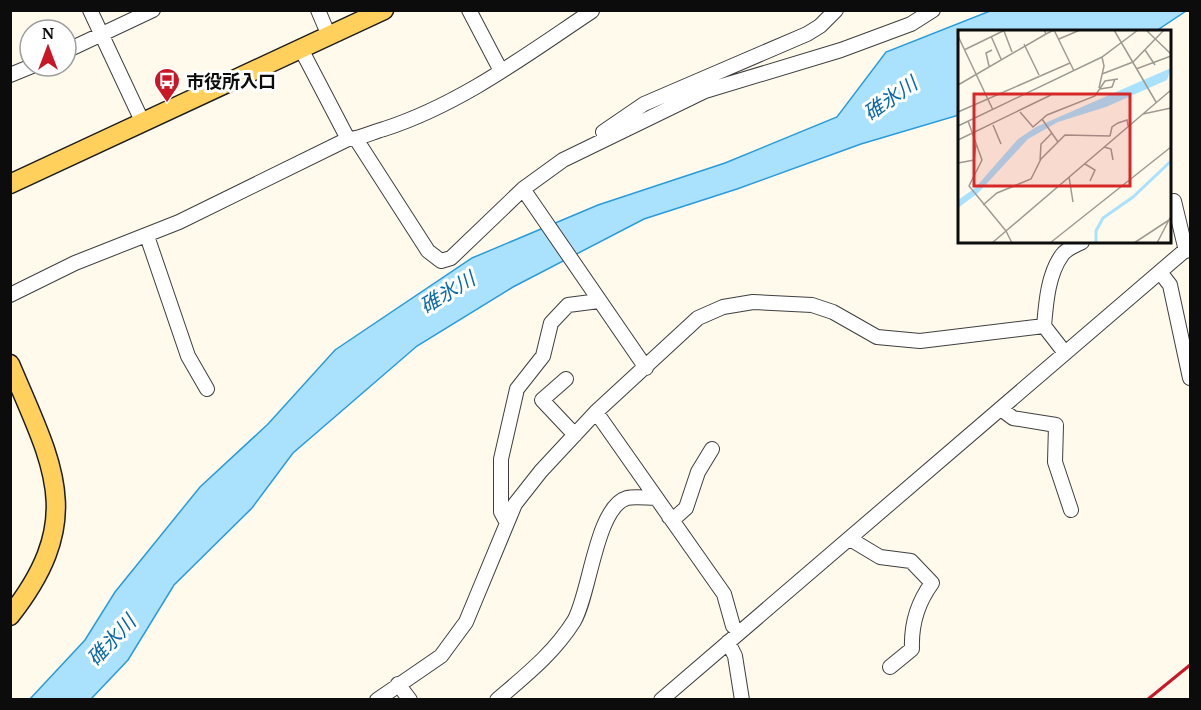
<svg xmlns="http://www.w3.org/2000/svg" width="1201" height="710" font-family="'PT Serif','Noto Sans JP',serif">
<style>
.water{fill:#aae1fc;stroke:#2a9bda;stroke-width:1.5}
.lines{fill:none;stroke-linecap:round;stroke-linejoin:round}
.minor-casing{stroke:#3f3f3f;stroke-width:16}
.major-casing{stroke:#1d1d1d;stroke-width:21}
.minor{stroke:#fff;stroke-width:14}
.major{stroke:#ffd15c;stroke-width:18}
.rail{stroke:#c91727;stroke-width:3}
.labels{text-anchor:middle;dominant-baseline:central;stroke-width:6;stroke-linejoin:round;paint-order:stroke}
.poi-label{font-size:18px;font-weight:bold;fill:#0c0c0c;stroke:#fff;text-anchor:start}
.water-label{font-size:20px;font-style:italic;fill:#0a6aa9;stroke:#fff}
.inset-river{fill:none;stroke:#aae1fc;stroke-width:3}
.inset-road{fill:none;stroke:#9e9b92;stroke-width:1.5}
.view{fill:#d62828;fill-opacity:0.15;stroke:#d62828;stroke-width:3}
.inset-edge{fill:none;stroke:#0c0c0c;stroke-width:3}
</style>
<rect width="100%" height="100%" fill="#fffaec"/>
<path class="water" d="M990,11H1186L1156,31L960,32L959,115L861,144L737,189L644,219L513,287L417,346L293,453L252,508L174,585L128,660L91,699L29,700L85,640L115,592L200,487L268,424L335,350L472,258L598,205L725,163L837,117L886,52Z"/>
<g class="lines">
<defs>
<path id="minor" d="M90,10L143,123
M318,10L329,36
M469,10L501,71
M301,49L348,139
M66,51L153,10
M10,75L32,66
M603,132L644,104L807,34L820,26L836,10
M356,139L428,251L441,261L451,258L523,189L563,160L705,91L841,50L911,24L933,10
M523,189L646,368
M1170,202L1174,201L1186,251
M147,236L188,356L207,389
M1160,272L1170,285L1190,378
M10,295L75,263L179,222L348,139C360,139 372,132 384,129C461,104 526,55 592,11
M1065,353L1044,326C1046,303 1048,274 1062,255C1066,249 1076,245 1082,242
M566,379L542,400L575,435
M1001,409L1013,418L1056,425L1055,462L1071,510
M596,412L724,594L733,626L740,632
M669,517L677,516L686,508L698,472L712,449
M507,523L501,512V459L517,389L543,356L551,323L568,305L599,301
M850,539L880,557L911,561L932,583C918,602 911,625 912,649L890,667
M728,642L735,656L742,700
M398,684L410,700
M377,700L441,656L466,622L515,504L541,471L596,412L698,318L723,307L753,302L812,305L833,312L877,337L920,341L1044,326
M497,700C526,675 554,653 574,621C590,594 596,507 627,498C635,496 647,498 655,498
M661,700L1190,246"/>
<path id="major" d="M10,184L384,10
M10,364C53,466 87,518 10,616"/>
</defs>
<use href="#minor" class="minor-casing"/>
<use href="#major" class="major-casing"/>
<use href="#minor" class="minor"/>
<use href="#major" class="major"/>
<path class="rail" d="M1147,700L1190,665"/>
</g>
<defs>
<symbol id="bus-pin" viewBox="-11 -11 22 30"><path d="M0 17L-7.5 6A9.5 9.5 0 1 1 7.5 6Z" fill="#c91727" stroke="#fff"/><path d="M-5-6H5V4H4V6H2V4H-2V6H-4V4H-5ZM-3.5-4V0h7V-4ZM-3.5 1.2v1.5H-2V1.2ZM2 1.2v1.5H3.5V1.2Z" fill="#fff"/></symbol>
</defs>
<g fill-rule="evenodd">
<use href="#bus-pin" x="152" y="66" width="30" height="40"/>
</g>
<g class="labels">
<g class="poi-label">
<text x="186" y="81">市役所入口</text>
</g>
<g class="water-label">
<text transform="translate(890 98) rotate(-35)">碓氷川</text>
<text transform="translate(447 292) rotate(-31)">碓氷川</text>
<text transform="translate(111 640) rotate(-47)">碓氷川</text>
</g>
</g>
<g transform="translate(958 30)">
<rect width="213" height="213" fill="#fffaec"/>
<path d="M213,38L209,50L148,77L100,92L70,109L20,163L0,178V170L17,158L60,109L78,97Z" fill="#aae1fc"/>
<path class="inset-river" d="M138,213V201L145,188L175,167L213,131"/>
<path class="inset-road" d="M86,0L88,4L96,0L116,41M156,0L198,72M188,0L213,24M46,1L54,22M0,6L35,80M33,6L43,29M101,9L122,0M66,14L81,45M6,20L47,0M187,20L197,35M31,36L28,23L34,20M178,39L213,26M144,44L175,32L206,0M0,55L88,4M141,58L146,36L144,27M142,59L154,57L157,49M0,82L112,33M62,82L75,97L89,85L137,66L147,51L160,49M185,84L213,78M84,89L100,112M10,91L24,130L11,156L48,201L34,213M35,95L43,114M0,96L144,27L180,0M152,106L154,97L160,93L169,90L170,96M0,110L93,65M146,117L153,119L155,130M82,131L83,114L94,103M0,133L16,130L18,114M127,134L137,140L132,151M111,147L115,172M25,175L39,163L73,149L83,129L107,105L152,106M54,213L48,201L213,60M92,213L213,117M176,213L211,190M199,213L213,186"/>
<path class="view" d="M16,64H172V156H16Z"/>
<rect width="213" height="213" class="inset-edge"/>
</g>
<rect width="1201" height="710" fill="none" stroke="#0c0c0c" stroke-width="24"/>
<g transform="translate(48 48)"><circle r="28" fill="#ffffff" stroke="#9e9e9e" stroke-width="1.5"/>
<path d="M0-4.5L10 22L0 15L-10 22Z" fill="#c91727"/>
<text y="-9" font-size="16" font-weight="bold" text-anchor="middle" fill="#0c0c0c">N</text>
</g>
</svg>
